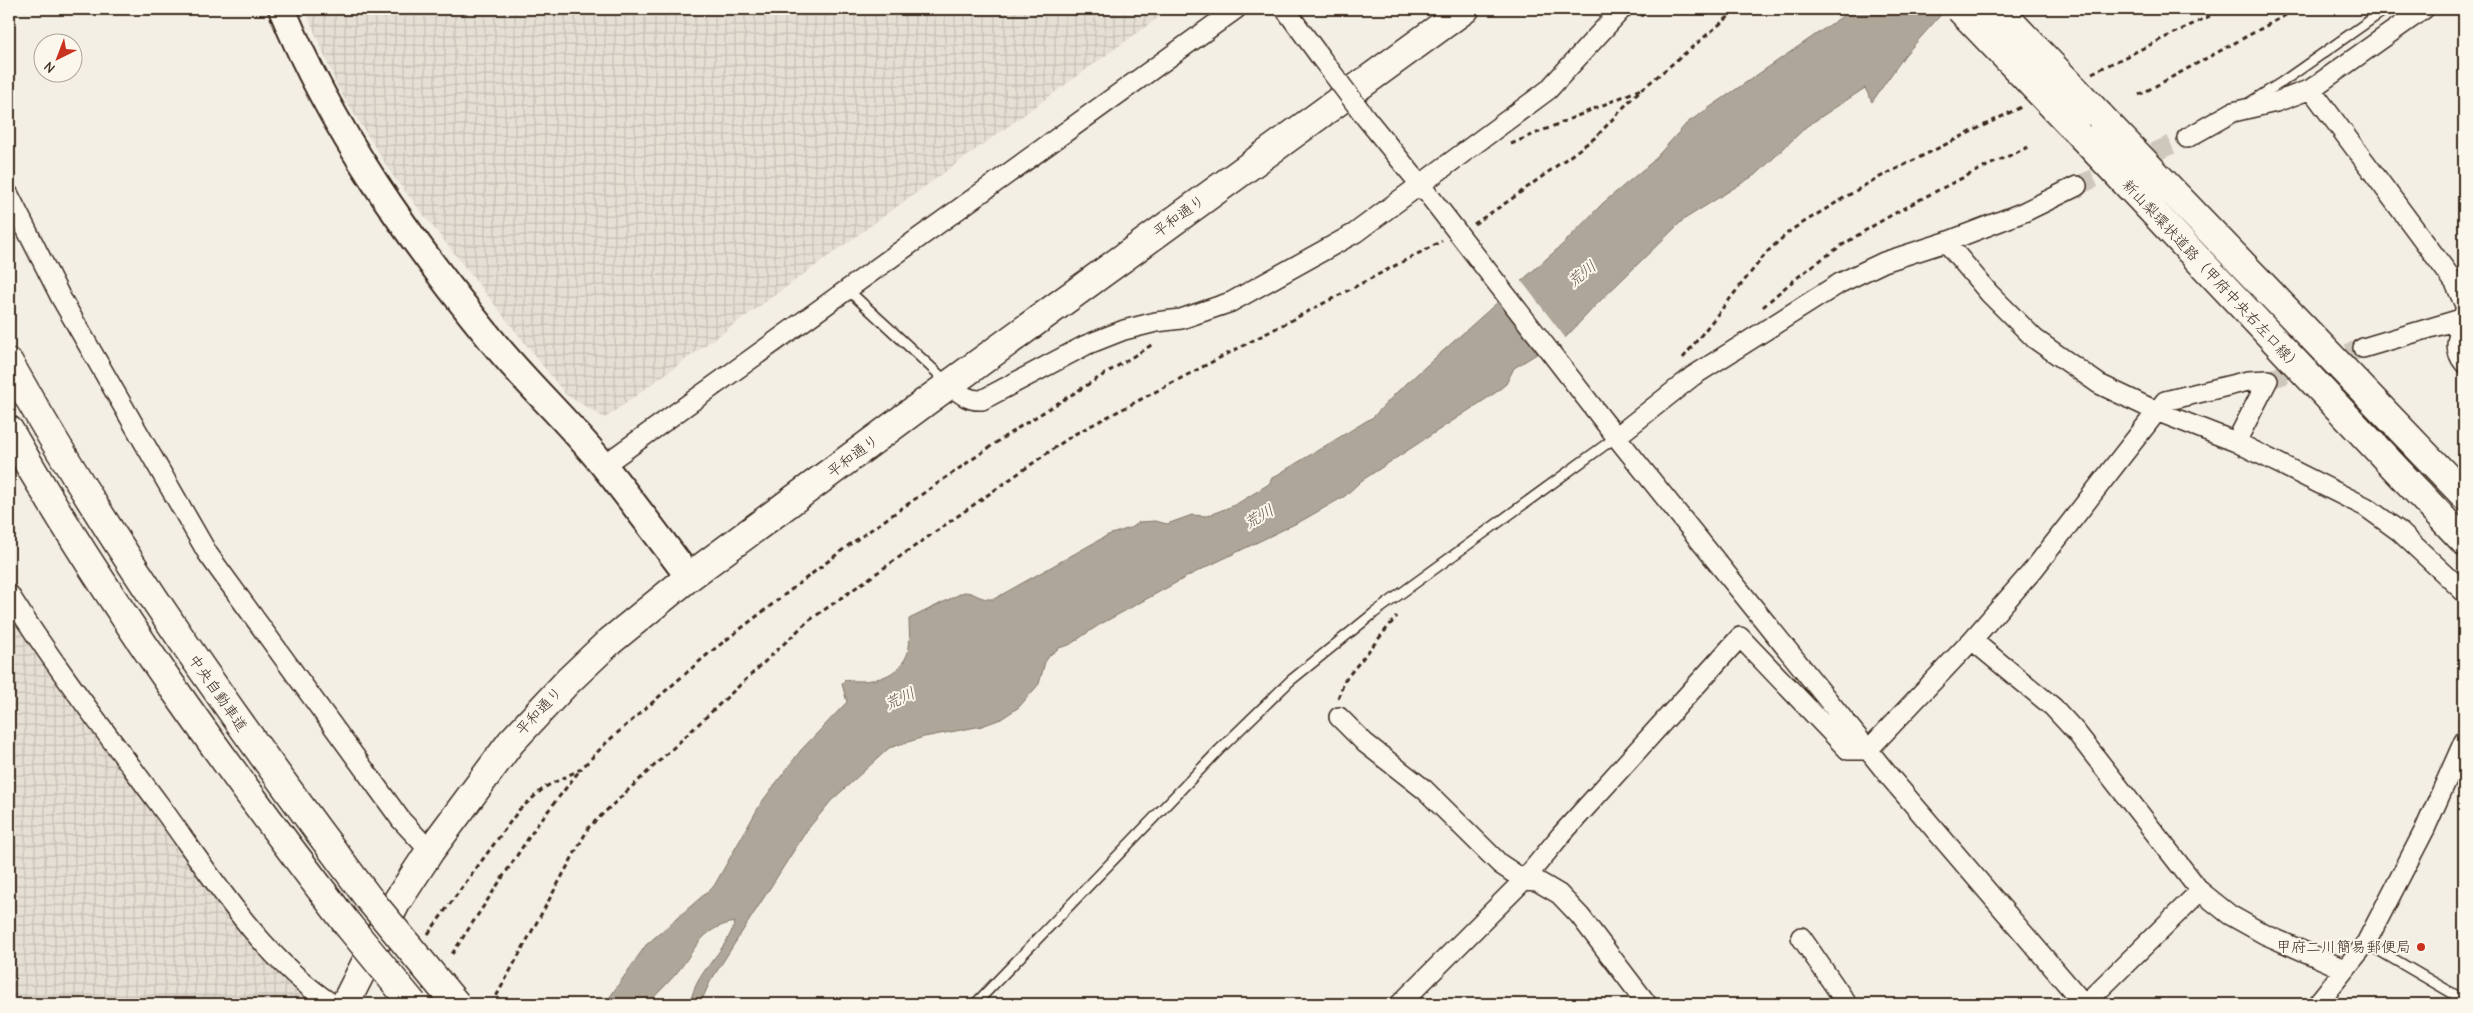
<svg xmlns="http://www.w3.org/2000/svg" width="2473" height="1013" font-family="'Comic Neue','Klee One',sans-serif">
<style>
.industrial{fill:url(#industrial-grid)}
.water{fill:#afa69a;stroke:#817468}
.pier{fill:#f3efe4}
.lines{fill:none;stroke-linecap:round;stroke-linejoin:round}
.street-tunnel{stroke:#cec8bc;stroke-width:19;stroke-dasharray:19 9;stroke-linecap:butt}
.lane-casing{stroke:#3b2a1e;stroke-width:12}
.street-casing{stroke:#3b2a1e;stroke-width:22}
.secondary-casing{stroke:#3b2a1e;stroke-width:30}
.primary-casing{stroke:#3b2a1e;stroke-width:31}
.highway-casing{stroke:#3b2a1e;stroke-width:31}
.path{stroke:#3b2a1e;stroke-width:3;stroke-dasharray:5 4;stroke-linecap:butt}
.lane{stroke:#fbf7ec;stroke-width:9}
.street{stroke:#fbf7ec;stroke-width:19}
.secondary{stroke:#fbf7ec;stroke-width:26}
.primary{stroke:#fbf7ec;stroke-width:28}
.highway{stroke:#fbf7ec;stroke-width:28}
.street-bridge-casing{stroke:#3b2a1e;stroke-width:22;stroke-linecap:butt}
.primary-bridge-casing{stroke:#3b2a1e;stroke-width:31;stroke-linecap:butt}
.highway-bridge-casing{stroke:#3b2a1e;stroke-width:31;stroke-linecap:butt}
.street-bridge{stroke:#fbf7ec;stroke-width:19}
.primary-bridge{stroke:#fbf7ec;stroke-width:28}
.highway-bridge{stroke:#fbf7ec;stroke-width:28}
.poi-dot{fill:#c8321e;stroke:#fbf7ec;stroke-width:2}
.labels{text-anchor:middle;dominant-baseline:central;stroke-width:4;stroke-linejoin:round;paint-order:stroke}
.street-label{font-size:15px;fill:#3b2a1e;stroke:#fbf7ec}
.poi-label{font-size:15px;fill:#3b2a1e;stroke:#fbf7ec;text-anchor:end}
.water-label{font-size:16px;font-style:italic;fill:#645549;stroke:#fbf7ec}
</style>
<defs>
<pattern id="industrial-grid" width="8" height="8" patternUnits="userSpaceOnUse" patternTransform="scale(1.25)"><rect width="8" height="8" fill="#e5dfd4"/><path d="M0 4h8M4 0v8" fill="none" stroke="#c5c0b6"/></pattern>
</defs>
<rect width="100%" height="100%" fill="#f3efe4"/>
<filter id="ink" filterUnits="userSpaceOnUse"><feTurbulence type="fractalNoise" baseFrequency=".02" numOctaves="2"/><feDisplacementMap in="SourceGraphic" scale="10" xChannelSelector="R" yChannelSelector="G"/><feConvolveMatrix kernelMatrix="1 2 1 2 8 2 1 2 1" color-interpolation-filters="sRGB"/></filter>
<g filter="url(#ink)">
<path class="industrial" d="M305,9H1170L605,418L566,395L393,176L338,88Z
M9,604L172,842L309,999L307,1004H103L83,996L76,1004H9Z"/>
<path class="water" d="M1853,9H1946L1905,55L1872,102L1865,88L1807,126L1758,173L1683,220L1597,304L1549,355L1540,352L1514,368L1506,384L1495,393L1361,481L1345,496L1303,520L1192,574L1099,625L1069,645L1059,648L1050,655L1045,662L1039,684L1019,707L1001,719L982,726L924,737L889,748L831,801L807,830L710,982L700,1004H690C696,969 725,955 735,922C699,928 695,952 675,975C666,985 656,995 647,1004H605L646,945L714,886L761,803L801,750L847,702L842,684L845,680C868,683 896,680 907,655C911,646 909,630 909,619L964,592C976,592 978,600 994,599L1108,535L1133,527L1139,522L1155,521L1167,524L1192,515L1207,516L1235,505L1269,484L1272,478L1373,417L1397,392L1563,244L1603,203L1652,162L1687,123Z"/>
<path class="pier" d="M1520,279L1567,340L1550,358L1546,359L1540,355L1496,300Z"/>
<g class="lines">
<path class="street-tunnel" d="M2077,186L2187,138
M2268,380L2363,348"/>
<defs>
<path id="lane" d="M2250,102L2282,82L2386,9
M848,290L947,382
M2366,943L2464,1000
M975,1004L1219,750L1290,681L1374,613L1616,437"/>
<path id="street" d="M1285,9L1321,58
M2311,89L2455,283L2464,303
M1366,118L1427,193
M2187,138L2233,112L2276,102L2311,89L2424,9
M9,195L61,298L208,554L401,820L430,851
M1946,242L1989,293L2035,339L2099,384L2156,411L2236,442L2366,507L2399,531L2464,592
M2464,313C2461,333 2450,345 2464,363
M2363,348L2464,318
M949,384C960,393 967,401 982,400L1086,345L1124,330L1156,322L1181,319L1231,302L1355,233L1548,90L1622,9
M1606,424L1889,776L2084,1004
M1616,437L1693,376L1840,283L1884,262L1946,242L2024,212L2077,186
M2236,442L2268,380
M604,465L1236,9
M9,594C55,667 108,735 159,804C210,874 259,955 332,1004
M1972,640L2053,707L2076,732L2200,891L2230,915L2264,934L2344,969
M1339,717L1365,743L1425,790L1500,864L1524,880L1537,881L1559,894L1580,916L1647,1004
M1801,937L1847,1004
M1400,1004L1524,880L1561,835L1740,637L1848,750H1868L1972,640L2034,569L2165,401L2248,381L2268,380
M2085,1004L2200,891
M2317,1004L2366,943L2425,829L2464,741"/>
<path id="secondary" d="M282,9C332,131 410,240 493,342C528,385 570,423 604,466C633,502 661,540 689,577"/>
<path id="primary" d="M2100,116L2464,495
M2075,129L2464,541"/>
<path id="highway" d="M9,363C115,551 239,727 370,900
M9,430C108,604 226,766 348,925
M345,1004L396,903L430,851L511,742L568,681L608,643L689,577L928,400L1465,9"/>
</defs>
<use href="#lane" class="lane-casing"/>
<use href="#street" class="street-casing"/>
<use href="#secondary" class="secondary-casing"/>
<use href="#primary" class="primary-casing"/>
<use href="#highway" class="highway-casing"/>
<path class="path" d="M1641,16L1650,9
M2092,73L2224,9
M2139,95L2297,9
M1511,144L1641,89
M1474,224L1510,200L1596,137L1635,95L1738,9
M1763,307C1839,236 1935,190 2028,147
M1683,358L1767,252L1791,230L1872,181L2021,107
M1338,698L1345,680L1397,616
M428,934L519,810L545,787L581,769L607,742L708,654L849,545L1010,433L1153,344
M452,954L537,825L580,770
M492,1004L589,827L807,622L1073,435L1442,241"/>
<use href="#lane" class="lane"/>
<use href="#street" class="street"/>
<use href="#secondary" class="secondary"/>
<use href="#primary" class="primary"/>
<use href="#highway" class="highway"/>
<defs>
<path id="street-bridge" d="M1321,58L1366,118
M1431,198L1606,424"/>
<path id="primary-bridge" d="M1960,9L2075,129
M1998,9L2100,116"/>
<path id="highway-bridge" d="M370,900L456,1004
M348,925L413,1004"/>
</defs>
<use href="#street-bridge" class="street-bridge-casing"/>
<use href="#primary-bridge" class="primary-bridge-casing"/>
<use href="#highway-bridge" class="highway-bridge-casing"/>
<use href="#street-bridge" class="street-bridge"/>
<use href="#primary-bridge" class="primary-bridge"/>
<use href="#highway-bridge" class="highway-bridge"/>
</g>
</g>
<circle class="poi-dot" cx="2421" cy="947" r="5"/>
<g class="labels">
<g class="street-label">
<text transform="translate(1179 216) rotate(-36)">平和通り</text>
<text transform="translate(2212 275) rotate(47)">新山梨環状道路（甲府中央右左口線）</text>
<text transform="translate(853 456) rotate(-37)">平和通り</text>
<text transform="translate(218 693) rotate(55)">中央自動車道</text>
<text transform="translate(539 711) rotate(-47)">平和通り</text>
</g>
<g class="poi-label">
<text x="2411" y="947">甲府二川簡易郵便局</text>
</g>
<g class="water-label">
<text transform="translate(1582 274) rotate(-39)">荒川</text>
<text transform="translate(1259 517) rotate(-30)">荒川</text>
<text transform="translate(900 699) rotate(-25)">荒川</text>
</g>
</g>
<rect width="2473" height="1013" fill="none" stroke="#fbf7ec" stroke-width="30"/>
<rect x="15" y="15" width="2443" height="983" fill="none" stroke="#3b2a1e" stroke-width="2" filter="url(#ink)"/>
<g transform="translate(58 58) rotate(222)"><circle r="24" fill="#fbf7ec" stroke="#aea59a"/>
<path d="M0-4L9 19L0 12L-9 19Z" fill="#c8321e"/>
<text y="-8" font-size="14" font-weight="bold" text-anchor="middle" fill="#3b2a1e">N</text>
</g>
</svg>
